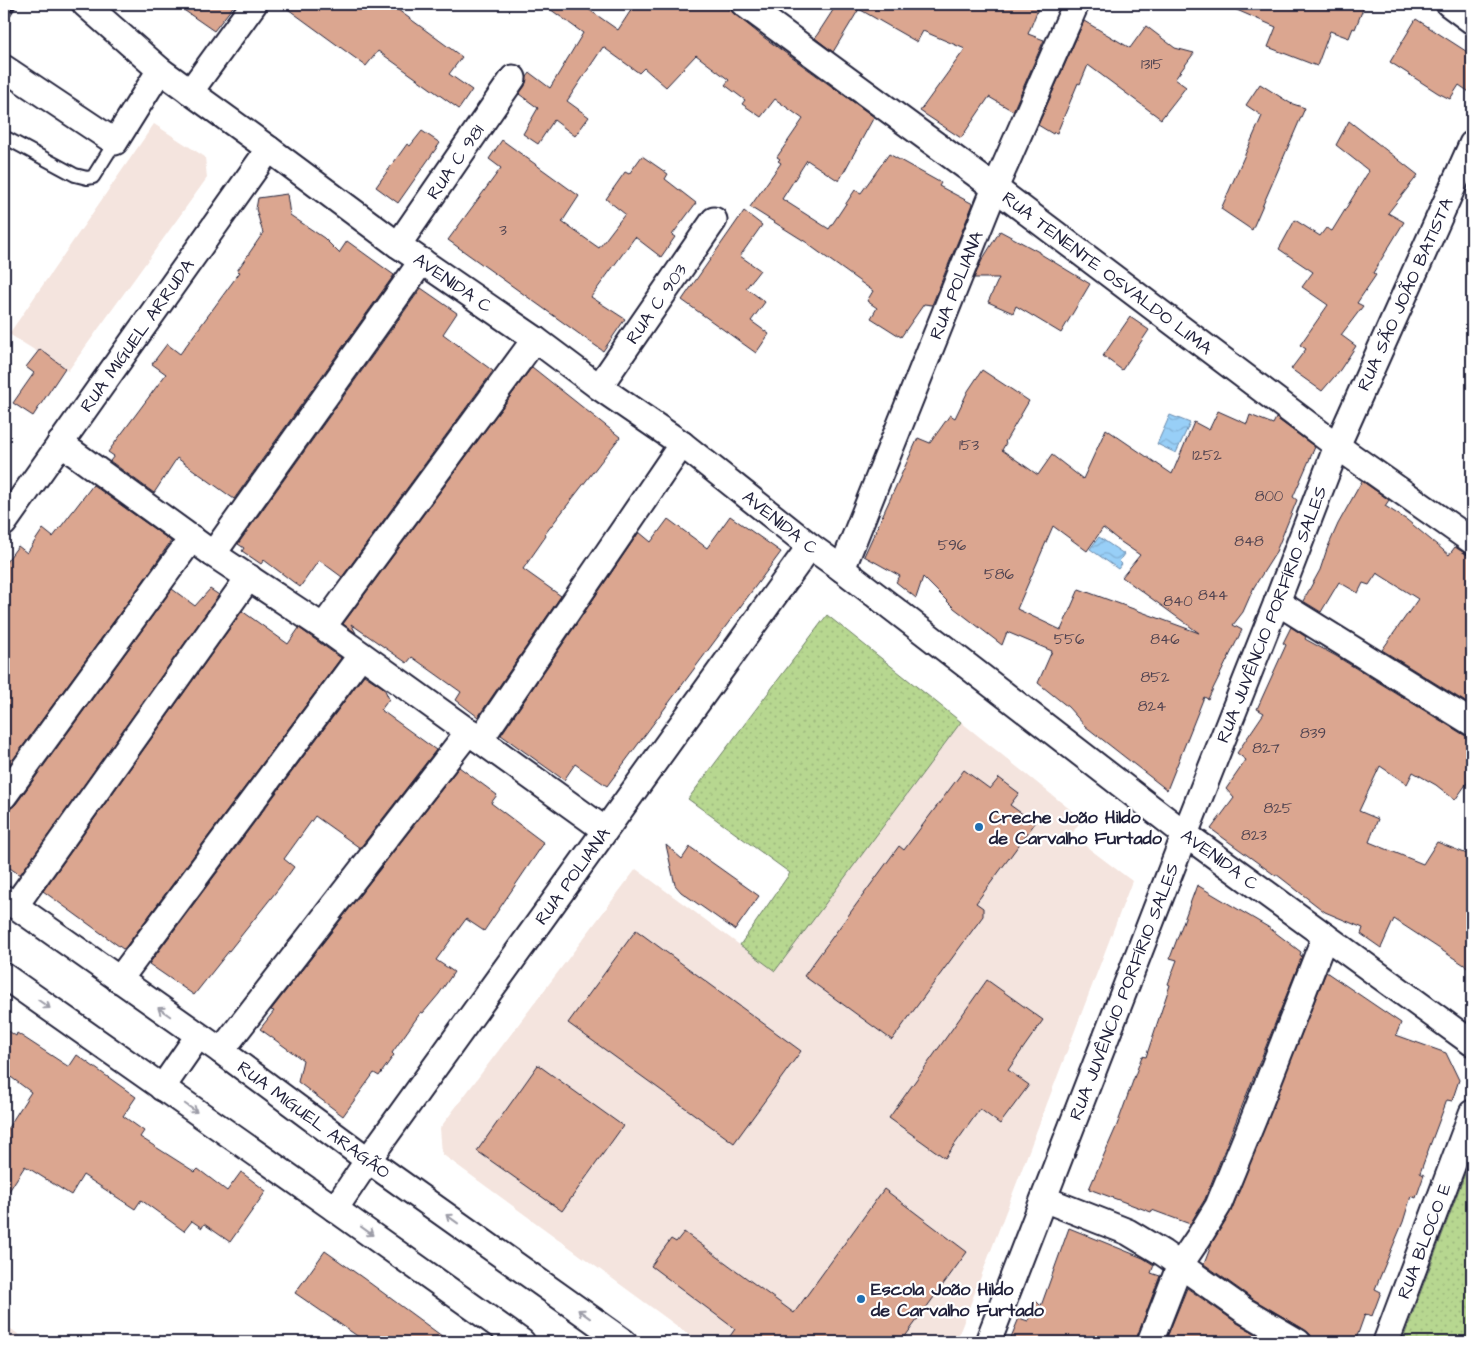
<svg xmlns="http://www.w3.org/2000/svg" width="1476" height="1346" font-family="'Architects Daughter',sans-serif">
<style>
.built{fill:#f4e4de}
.grass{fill:url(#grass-dots);stroke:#6c7c66}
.water{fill:url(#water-waves);stroke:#698aac}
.building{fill:#dba690;stroke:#22223b;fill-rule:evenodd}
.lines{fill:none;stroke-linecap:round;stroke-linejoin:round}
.service-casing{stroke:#22223b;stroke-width:16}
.minor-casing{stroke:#22223b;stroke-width:29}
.service{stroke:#fff;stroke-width:12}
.minor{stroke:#fff;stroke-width:25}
.rail-casing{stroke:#22223b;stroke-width:5.5}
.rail{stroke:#fff;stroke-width:4;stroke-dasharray:11;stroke-linecap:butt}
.oneway{stroke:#9c9ca7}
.poi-dot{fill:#1f6fb2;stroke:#fff;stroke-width:2}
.labels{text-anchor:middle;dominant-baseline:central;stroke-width:4.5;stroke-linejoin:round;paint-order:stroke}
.number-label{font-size:15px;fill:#504350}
.street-label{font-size:18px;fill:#22223b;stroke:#fff}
.poi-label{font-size:18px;font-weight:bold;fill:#22223b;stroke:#fff;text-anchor:start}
</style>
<defs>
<pattern id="grass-dots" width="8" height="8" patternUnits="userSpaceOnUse" patternTransform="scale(1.25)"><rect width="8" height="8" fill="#b7d790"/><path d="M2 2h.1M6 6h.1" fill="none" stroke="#9db87d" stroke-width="1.8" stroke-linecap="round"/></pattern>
<pattern id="water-waves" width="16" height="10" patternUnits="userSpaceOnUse" patternTransform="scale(1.25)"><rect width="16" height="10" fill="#98cff7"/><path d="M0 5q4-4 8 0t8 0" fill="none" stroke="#83b1d5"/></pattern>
</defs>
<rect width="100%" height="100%" fill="#fff"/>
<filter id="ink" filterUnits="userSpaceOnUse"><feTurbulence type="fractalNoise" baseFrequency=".02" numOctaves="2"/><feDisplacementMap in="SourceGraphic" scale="10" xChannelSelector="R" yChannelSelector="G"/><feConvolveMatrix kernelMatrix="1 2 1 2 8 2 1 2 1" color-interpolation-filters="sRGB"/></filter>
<g filter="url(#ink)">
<path class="built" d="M154,124L205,157L207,178L68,371L9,334Z
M961,722L1082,819L1071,835L1132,881L956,1342H699L442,1154L440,1128L636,869L775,971Z
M4,1324L29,1342H4Z"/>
<path class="grass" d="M827,615L961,722L775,971L740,945L790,873L688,799Z
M1472,1155V1342H1402Z"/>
<path class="water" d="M1170,415L1190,423L1176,453L1157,444Z
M1099,537L1124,554L1119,561L1122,564L1118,569L1090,549Z"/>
<path class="building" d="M175,4H235L214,31Z
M281,4H390L462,57L449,74L472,90L459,109L378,51L366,66Z
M543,4H581L618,30L635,4H722L762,36L874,117L839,181L807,160L782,199L829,229L855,190L861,193L889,154L941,183L939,186L973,204L932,305L924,304L901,337L871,318L877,308L867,301L873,291L809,245V244L750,207L781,163L778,161L780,159L777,157L803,119L775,99L761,117L742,104L745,100L725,85L729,80L696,55L666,87L644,68L639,73L603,47L567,101L589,117L575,136L554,120L538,144L523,134L538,108L519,94L525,86L527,77L530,73L550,88L583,33Z
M837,4H1040L1028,34L1044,40L1013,111L989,97L961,138L920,111L965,49L923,31L917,42L859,9L833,52L815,38Z
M1223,4H1365L1355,29L1353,28L1349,38L1330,31L1317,66L1268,47L1276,27Z
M1416,19L1472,55V94L1459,85L1450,99L1438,93L1390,62Z
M1084,21L1130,48L1146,26L1175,48L1194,53L1175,79L1186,87L1161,119L1088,65L1080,84L1078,83L1057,133L1054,132L1053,134L1038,125Z
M1260,84L1290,103L1305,108L1252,230L1221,209L1262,116L1246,105Z
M1349,121L1418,175L1388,213L1404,222L1373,273L1376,275L1357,303L1363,306L1341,335L1356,346L1340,370L1322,391L1291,369L1306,349L1300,345L1328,305L1302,287L1313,272L1279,249L1295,220L1320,236L1326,228L1332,231L1369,171L1336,145Z
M422,131L440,143L398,203L376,187L407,144L410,146Z
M502,140L579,196L562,222L599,248L625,214L606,199L625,172L629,174L642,156L668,174L665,179L696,203L672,235L675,237L661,257L635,237L591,297L625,319L603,351L448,240L501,168L489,159Z
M287,194L290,215L324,238L339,253L347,241L394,275L234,499L177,458L154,493L110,461L114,456L108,452L166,374L152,364L167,344L180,354L240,272L237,271L263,233L256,209L258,198Z
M744,211L762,225L740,256L760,270L746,288L765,302L751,321L769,334L756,353L682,300Z
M1000,231L1039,252V253L1090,284L1061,333L1016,306L1013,313L988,302L999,278H974L982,260Z
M421,288L457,313L443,334L493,371L342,577L319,560L300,587L264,560L261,564L242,551L244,548L238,544Z
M1130,317L1149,330L1122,370L1103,356Z
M40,349L65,368L33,416L13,403L34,373L26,367Z
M532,367L620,437L545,534L546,536L523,569L561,596L478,717L456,700L461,692L412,657L407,663L351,624L356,633L343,624Z
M982,370L1029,401L1005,442L1006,443L1002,450L1038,475L1052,455L1083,479L1106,429L1172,474L1194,422L1209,430L1218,411L1247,424L1250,415L1273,424L1276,418L1315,447L1293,497L1297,500L1275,554L1254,587L1243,612L1233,625L1242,630L1208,699L1204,697L1167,790L1085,726L1068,707L1038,683L1052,651L1007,632L1002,645L954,608L923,577L916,598L896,582L900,576L864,556L918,438L930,443L950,415L955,418L968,391ZM1053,526L1087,551L1103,528L1121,542L1140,555L1122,577L1199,633L1079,589L1061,630L1017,609Z
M1362,481L1389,500L1385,506L1407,520L1449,555L1455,547L1472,558V706L1382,650L1418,599L1377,573L1369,585L1363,583L1358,593L1339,582L1321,612L1303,601L1320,570L1327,549L1338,524Z
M93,485L171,541L149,573L4,772V565L18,546L27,553L43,529L53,537Z
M730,516L781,552L607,786L575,764L564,780L501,735L639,532L651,542L668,519L707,548Z
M172,589L195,606L210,589L219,595L20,875L4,864V810L10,809L16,804Z
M242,611L288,644L299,628L341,658L125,948L123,949L43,891Z
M1291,627L1306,637L1305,639L1336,656L1464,735L1472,737V776L1455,800L1436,785L1413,772L1407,784L1380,766L1359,811L1378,819L1369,842L1423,864L1437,842L1472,856V970L1394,919L1381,948L1361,934L1363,928L1325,912L1276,874V876L1211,829L1234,798L1226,789L1246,760L1237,753L1264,713L1257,709L1286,645L1283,643Z
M364,675L384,688L389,699L381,710L436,750L360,848L315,816L284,859L294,867L279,888L194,995L149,964Z
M459,767L497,795L491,803L544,843L484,931L466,919L436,960L454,972L439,994L423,1013L421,1012L392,1053L394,1055L379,1076L374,1073L343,1116L298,1082L303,1060L260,1029L274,1011L271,1010Z
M964,770L990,789L999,778L1019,793L1010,805L1035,823L976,903L983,908V916L892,1040L804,976L899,846L904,850Z
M666,845L682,859L690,847L759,896L735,930L681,892L675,885Z
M1197,885L1268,927L1301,952L1300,955L1302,956L1205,1199L1190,1224L1152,1210L1151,1212L1089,1189L1117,1125L1142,1056L1146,1057L1170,985L1168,984L1177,960L1170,958Z
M636,930L801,1051L734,1143L568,1023Z
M1326,972L1401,1023L1396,1035L1446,1053L1459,1080L1452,1101L1447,1100L1429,1148L1420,1173L1424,1175L1416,1198L1411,1196L1403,1222L1375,1289L1381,1292L1372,1316L1365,1314L1355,1342H1312L1311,1335L1305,1330L1253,1299L1204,1264L1212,1243L1231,1211Z
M987,980L1043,1020L1008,1070L1029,1085L1000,1124L980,1109L945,1158L889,1118Z
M4,1028L16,1036L17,1033L69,1067L77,1055L136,1097L123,1116L144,1131L140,1137L195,1172L198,1169L227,1191L241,1172L266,1191L230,1242L204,1224L202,1228L192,1221L184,1231L141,1200L135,1209L83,1175L71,1195L25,1166L4,1199V1134L31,1092L4,1072Z
M538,1065L623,1126L562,1211L477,1151Z
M884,1189L967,1252L901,1342H726L735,1329L651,1266L671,1239L676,1242L684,1232L794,1313Z
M1069,1228L1143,1258L1154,1265L1151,1273L1160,1276L1137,1337L1136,1342H1009L1019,1318L1028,1321L1036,1301L1041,1306Z
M325,1251L363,1278L450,1342H366L295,1293Z
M1187,1288L1237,1323L1270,1342H1165Z"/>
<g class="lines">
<defs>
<path id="service" d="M4,139H8L75,175L87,178L93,177L115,142"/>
<g id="minor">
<path id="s1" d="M85,4L160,70L269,149L398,245L535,339L599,387L682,444L810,546L842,569L1185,834L1472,1043"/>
<path id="s2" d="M744,4L995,188L1337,446L1472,541"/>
<path d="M1449,4L1472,21"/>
<path d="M4,68L115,142L160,70"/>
<path d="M190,92L254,4"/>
<path id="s3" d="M398,245L513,78"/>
<path id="s4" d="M599,387L714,220"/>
<path d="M60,443L213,554L323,627L605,830"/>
<path id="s5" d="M4,523L269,149"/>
<path d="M213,554L422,261"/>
<path id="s6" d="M842,569L995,188L1076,4"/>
<path d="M1277,602L1472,723"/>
<path d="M323,627L535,339"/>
<path d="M480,740L682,444"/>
<path d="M4,796L192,538"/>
<path id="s7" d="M4,898L221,1051L368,1160L624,1342"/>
<path d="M15,906L249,577"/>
<path d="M4,976L335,1209L522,1342"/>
<path d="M119,980L361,655"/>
<path d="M221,1051L469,731"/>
<path d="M162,1088L198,1036"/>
<path d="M1044,1199L1128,1232L1163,1253L1245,1311L1298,1342"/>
<path id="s8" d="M335,1209L368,1160L810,546"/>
<path id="s9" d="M988,1342L1185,834L1277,602L1337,446L1472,144"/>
<path d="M1150,1342L1180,1265L1199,1237L1218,1206L1254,1118L1325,936"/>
<path id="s10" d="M1386,1342L1472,1113"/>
</g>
</defs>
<use href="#service" class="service-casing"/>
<use href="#minor" class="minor-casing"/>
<use href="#service" class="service"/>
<use href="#minor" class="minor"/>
<defs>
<path id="rail" d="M4,21L15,4"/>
</defs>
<use href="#rail" class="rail-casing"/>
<use href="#rail" class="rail"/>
</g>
<defs><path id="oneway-shaft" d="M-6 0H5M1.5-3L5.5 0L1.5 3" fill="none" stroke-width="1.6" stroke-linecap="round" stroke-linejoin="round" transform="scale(1.25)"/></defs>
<g class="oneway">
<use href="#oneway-shaft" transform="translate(44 1004) rotate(35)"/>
<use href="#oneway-shaft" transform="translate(164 1012) rotate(-145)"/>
<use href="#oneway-shaft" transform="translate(191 1108) rotate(35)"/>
<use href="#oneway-shaft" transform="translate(452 1219) rotate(-144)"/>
<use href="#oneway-shaft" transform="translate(367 1231) rotate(36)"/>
<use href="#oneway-shaft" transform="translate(584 1314) rotate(-144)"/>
</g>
</g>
<g class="poi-dot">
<circle cx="979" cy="827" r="5"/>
<circle cx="861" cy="1299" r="5"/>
</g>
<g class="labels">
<g class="number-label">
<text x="1152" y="64">1315</text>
<text x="503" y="230">3</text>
<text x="969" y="445">153</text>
<text x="1207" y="455">1252</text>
<text x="1269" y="496">800</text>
<text x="1249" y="541">848</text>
<text x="952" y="545">596</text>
<text x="999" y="574">586</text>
<text x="1213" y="595">844</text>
<text x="1178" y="601">840</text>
<text x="1069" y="639">556</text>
<text x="1165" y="639">846</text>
<text x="1155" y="677">852</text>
<text x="1152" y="706">824</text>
<text x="1313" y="733">839</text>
<text x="1266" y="748">827</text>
<text x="1278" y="808">825</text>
<text x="1254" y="835">823</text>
</g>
<g class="street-label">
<text stroke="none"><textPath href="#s3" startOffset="101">RUA C 981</textPath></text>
<text stroke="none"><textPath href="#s2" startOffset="452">RUA TENENTE OSVALDO LIMA</textPath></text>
<text stroke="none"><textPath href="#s1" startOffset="462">AVENIDA C</textPath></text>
<text stroke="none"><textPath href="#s6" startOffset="306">RUA POLIANA</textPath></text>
<text stroke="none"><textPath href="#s9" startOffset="1128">RUA SÃO JOÃO BATISTA</textPath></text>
<text stroke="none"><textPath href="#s4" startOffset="101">RUA C 903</textPath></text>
<text stroke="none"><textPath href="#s5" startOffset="230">RUA MIGUEL ARRUDA</textPath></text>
<text stroke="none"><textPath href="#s1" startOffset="868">AVENIDA C</textPath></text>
<text stroke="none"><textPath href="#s9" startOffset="781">RUA JUVÊNCIO PORFÍRIO SALES</textPath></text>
<text stroke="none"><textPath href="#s1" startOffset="1422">AVENIDA C</textPath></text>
<text stroke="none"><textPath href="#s8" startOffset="409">RUA POLIANA</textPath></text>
<text stroke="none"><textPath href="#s9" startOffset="376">RUA JUVÊNCIO PORFÍRIO SALES</textPath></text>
<text stroke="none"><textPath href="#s7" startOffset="381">RUA MIGUEL ARAGÃO</textPath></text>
<text stroke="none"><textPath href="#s10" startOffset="108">RUA BLOCO E</textPath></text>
</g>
<g class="poi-label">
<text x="989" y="817">Creche João Hildo<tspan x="989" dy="21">de Carvalho Furtado</tspan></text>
<text x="871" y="1289">Escola João Hildo<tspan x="871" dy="21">de Carvalho Furtado</tspan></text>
</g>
</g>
<rect width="1476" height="1346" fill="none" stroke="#fff" stroke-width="20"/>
<rect x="10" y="10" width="1456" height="1326" fill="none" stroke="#22223b" stroke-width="2" filter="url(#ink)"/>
</svg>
